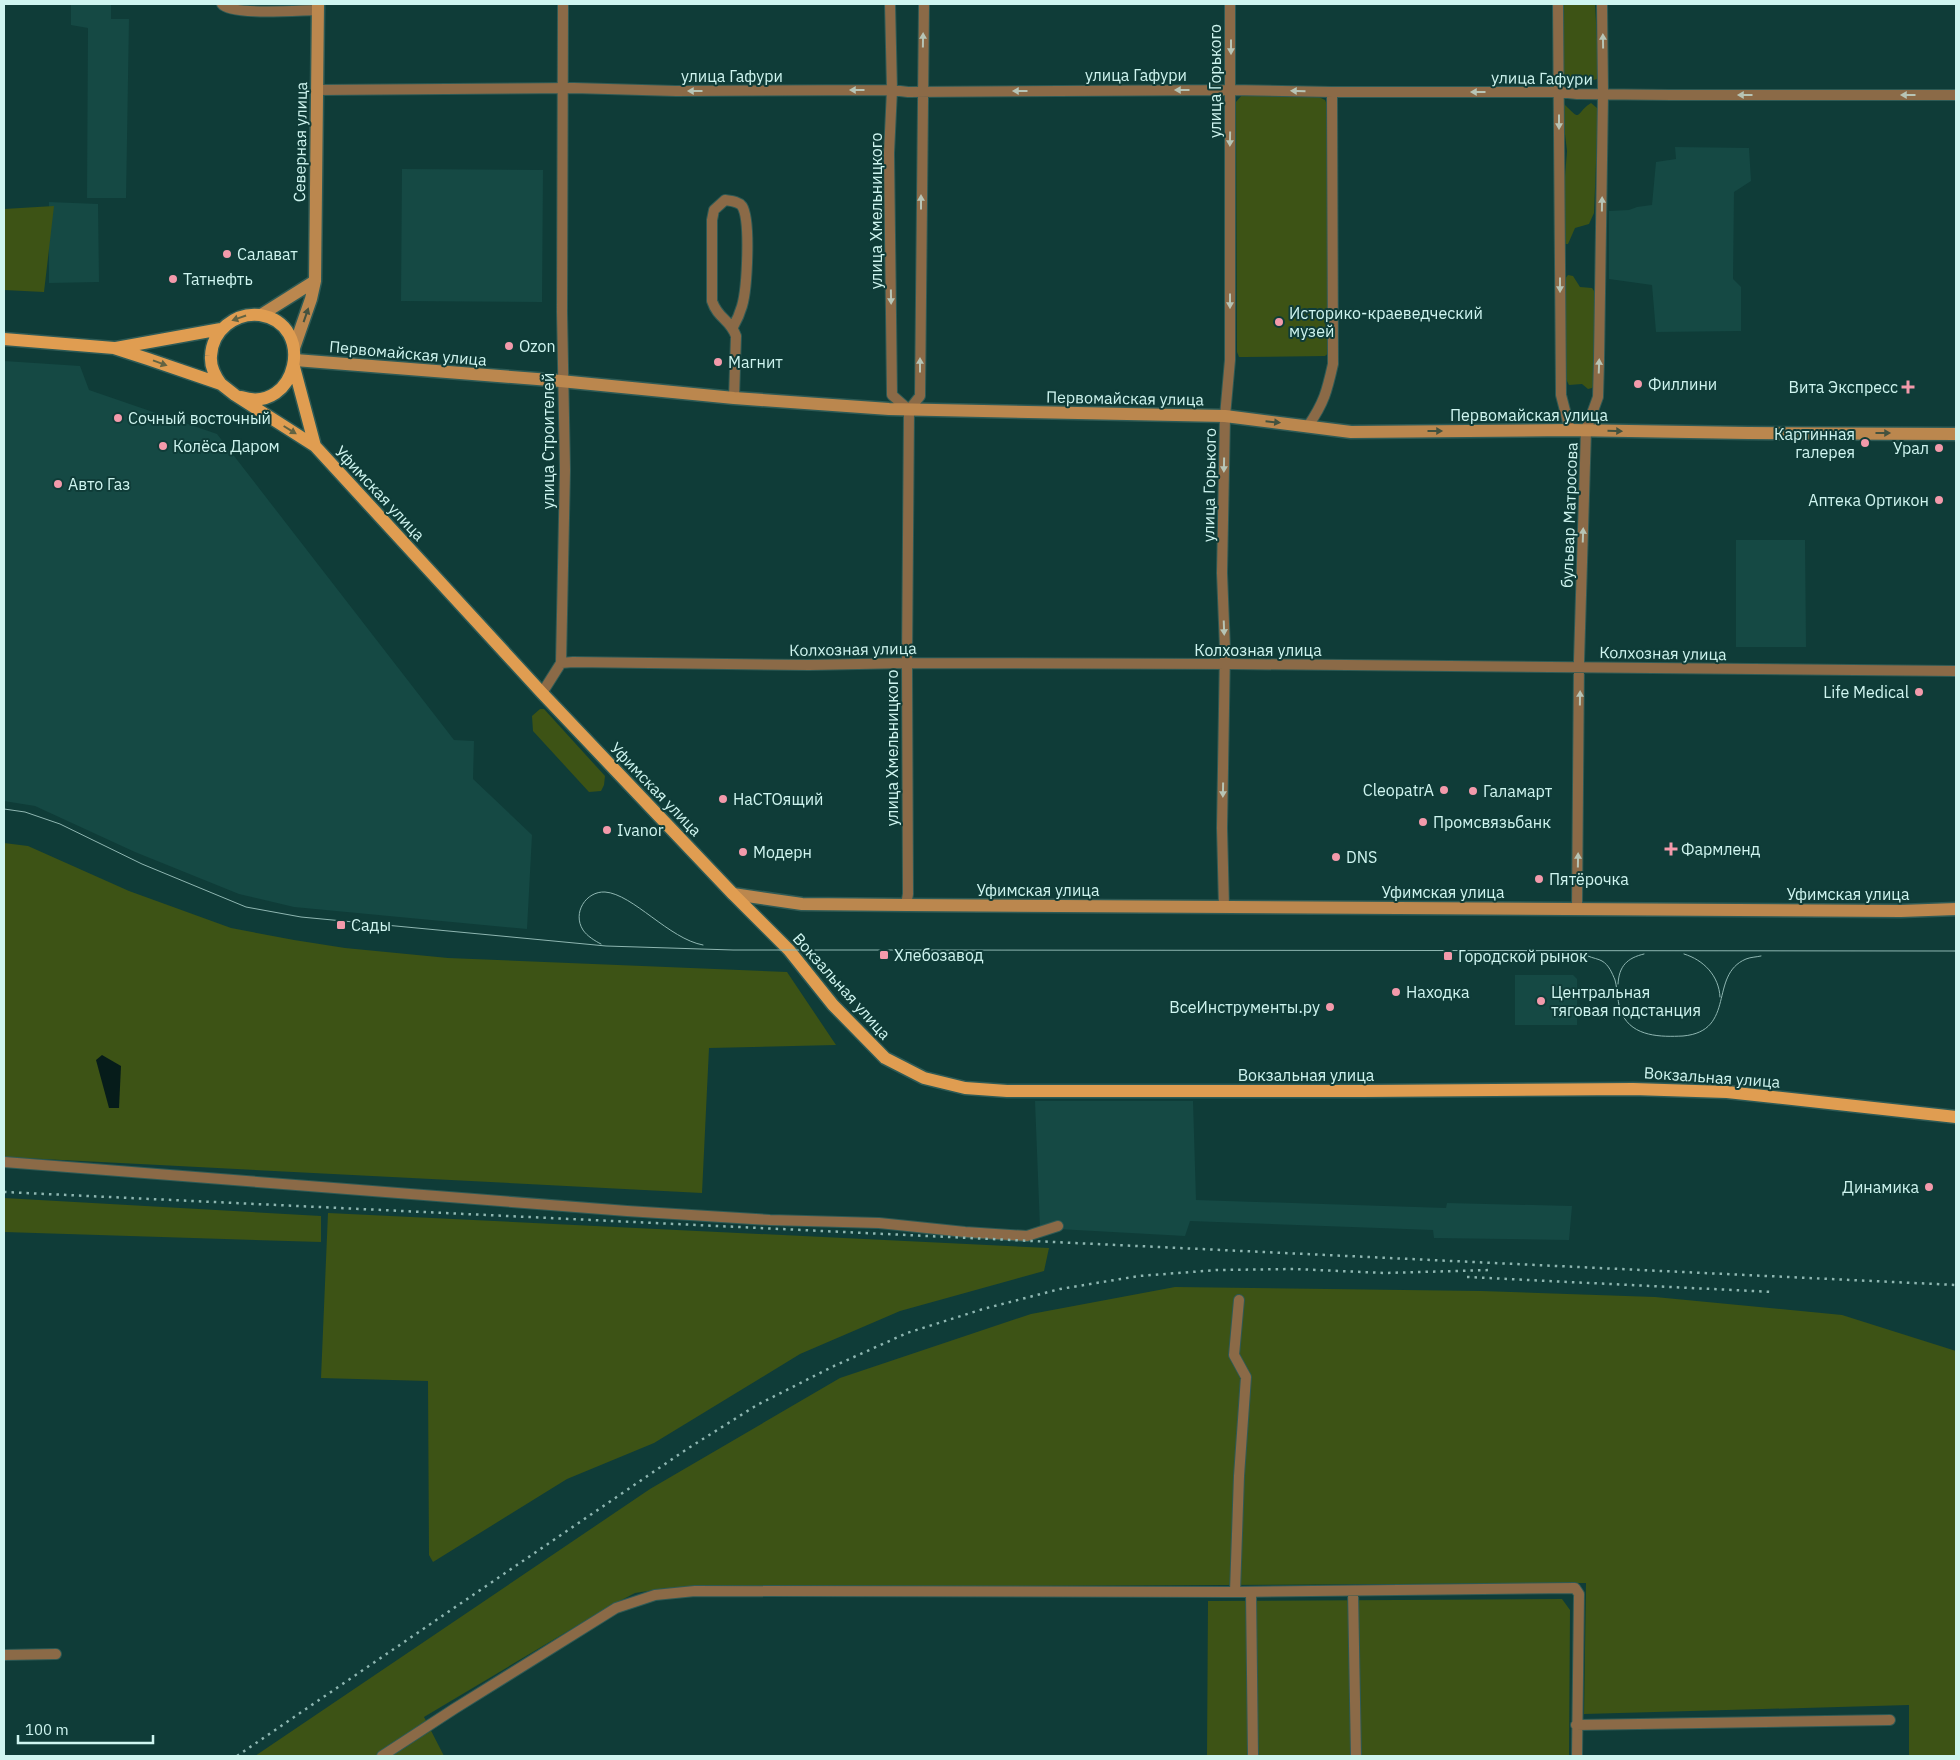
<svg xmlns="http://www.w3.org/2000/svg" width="1960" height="1760" font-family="'IBM Plex Sans',sans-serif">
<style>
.built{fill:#154944}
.green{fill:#3d5315}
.water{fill:#061c1a}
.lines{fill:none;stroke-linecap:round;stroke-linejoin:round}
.street-casing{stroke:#2e5a55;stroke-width:12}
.secondary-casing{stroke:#2e5a55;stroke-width:15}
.primary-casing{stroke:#2e5a55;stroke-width:15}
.street{stroke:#8b6a47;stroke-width:10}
.secondary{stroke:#bb874e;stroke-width:12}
.primary{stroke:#e09d51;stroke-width:12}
.tram{stroke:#8eb6b1;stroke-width:1}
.rail{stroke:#8eb6b1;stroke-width:2.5;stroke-dasharray:2.5 5;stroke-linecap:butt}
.oneway{fill:#b7c4b5}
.oneway2{fill:#43523f}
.oneway3{fill:#636342}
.poi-dot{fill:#f39aab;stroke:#0f3c38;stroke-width:2}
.labels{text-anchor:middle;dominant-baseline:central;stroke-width:4;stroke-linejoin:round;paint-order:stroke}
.street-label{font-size:16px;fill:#cff5f0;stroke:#0f3c38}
.poi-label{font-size:16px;fill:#cff5f0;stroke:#0f3c38;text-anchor:start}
</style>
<rect width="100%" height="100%" fill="#0f3c38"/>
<path class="built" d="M71,4H111V19H129L126,198H87L88,28L71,25Z
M1675,147L1749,148L1751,181L1734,192L1733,279L1741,287V331L1656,332L1652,285L1609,279V211L1629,210L1637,207L1652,205L1656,162L1676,159Z
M402,169L543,170L542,302L401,301Z
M49,202L98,204L99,282L49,283Z
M4,361L80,366L89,390L217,434L454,740L474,741L473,779L532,835L527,929L294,907L239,894L135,852L35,806L4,801Z
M1736,540H1805L1806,647H1736Z
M1515,975H1573L1577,979V1025H1515Z
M1035,1101H1193L1196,1200L1446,1208L1447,1203L1572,1206L1569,1240L1434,1238L1433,1230L1190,1221L1185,1236L1040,1228Z"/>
<path class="green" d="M1562,4H1595L1599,75L1597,79L1586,82L1581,77L1575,76L1565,82L1562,77Z
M1242,95L1319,97L1325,100L1328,107L1330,352L1325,356L1244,357H1239L1237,352L1236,102Z
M1591,103L1597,108L1598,113L1594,213L1589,224L1575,228L1568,244H1565L1562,214L1567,151L1562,110L1564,104C1583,123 1574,114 1591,103Z
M54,206L44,292L4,290V209Z
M1568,275L1573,276L1580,287L1592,288L1596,294L1594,323L1595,357L1594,385L1592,388L1588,389L1582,384L1569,385L1566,379L1564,280Z
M540,709H544L605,776L604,785L601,791L589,792L533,731L532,716Z
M4,843L28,846L129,891L231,928L294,940L345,948L448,958L787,972L836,1045L709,1048L702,1193L4,1157Z
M4,1198L321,1216V1242L4,1232Z
M328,1213L1049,1248L1044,1271L900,1311L800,1354L654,1443L567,1479L433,1562L429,1555L428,1381L321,1378Z
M1175,1287L1481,1291L1655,1297L1842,1315L1956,1351V1756H1909V1705L1584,1714L1586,1583L667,1588L635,1593L610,1606L424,1717L444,1756H255L650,1489L840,1378L1031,1314Z
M1562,1599L1570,1610L1569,1756H1207L1208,1601Z"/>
<path class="water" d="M102,1055L121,1066L119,1108H109L96,1060Z"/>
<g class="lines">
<defs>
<path id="street" d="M222,4C231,16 301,10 318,10
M890,4L892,90L889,153L892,395L909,410
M1558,4L1561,395L1570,430
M317,90L574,88L676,91L892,90L908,92L1231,90L1332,92H1559L1577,94L1671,95H1956
M733,327C737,320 740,313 742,306C747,289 751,220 742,206C738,201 731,201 725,200L714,210L712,220V301C718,319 730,319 736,336L734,398
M1308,426C1324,403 1327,391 1333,364L1332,92
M561,663L573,662L809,665L907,663L1232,664L1956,671
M542,693L561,663L565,470L562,312L563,4
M906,905L908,894L907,663L909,410L920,396L924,4
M1224,907L1222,828L1225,649L1222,573L1225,416L1230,360V4
M1577,909L1579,661L1586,430L1598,397L1599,360L1603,94L1602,4
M4,1162L627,1211L770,1220L879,1223L965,1232L1027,1236L1058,1226
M1353,1591L1356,1756
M1235,1592L1239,1476L1246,1377L1234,1355L1239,1300
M1251,1592L1253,1756
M4,1655L56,1654
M1576,1725L1890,1720
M382,1756L454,1709L616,1608L655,1595L695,1591L1235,1592L1575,1588L1579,1594L1577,1756"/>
<path id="secondary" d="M261,315L315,281
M294,348L311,299L315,281L318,4
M295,360L550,380L734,398L889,409L1225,416L1351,432L1570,430L1748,433L1956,434
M733,894L802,904L906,905L1901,911L1956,909"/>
<path id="primary" d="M4,339L114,348L148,359L221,384L235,395L315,446L542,693L733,894L789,950L833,1005L885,1058L924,1078L965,1088L1007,1091H1365L1633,1089L1727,1092L1956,1117
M116,348L221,329
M294,367L315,446
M221,384C215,376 210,367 211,356C212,331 235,312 260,315C317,324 297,415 241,397"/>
</defs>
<use href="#street" class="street-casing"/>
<use href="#secondary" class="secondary-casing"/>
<use href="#primary" class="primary-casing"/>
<use href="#street" class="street"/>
<use href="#secondary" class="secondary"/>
<use href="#primary" class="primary"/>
<path class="tram" d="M4,809L25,812L60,824L142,864L246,907L301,917L606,946L733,950H887L1956,951
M601,944C595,941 587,936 583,930C572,913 586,891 605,892C633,894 669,939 703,945
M1684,954C1704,960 1719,976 1720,997
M1588,956C1592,958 1599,959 1602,961C1609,965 1612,973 1615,980C1618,991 1617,1004 1622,1014C1633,1037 1661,1037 1683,1036C1737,1031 1708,975 1746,959C1751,957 1757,957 1761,956
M1618,984C1619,966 1627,958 1644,954"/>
<path class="rail" d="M4,1192L1956,1285
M1467,1277L1773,1292
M237,1756L687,1449L757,1405L834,1366L907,1333L983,1309L1060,1289L1139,1276L1217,1270L1295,1269L1384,1273L1491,1270"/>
</g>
<defs><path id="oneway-solid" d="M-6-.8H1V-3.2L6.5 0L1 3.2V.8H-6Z" transform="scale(1.25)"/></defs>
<g class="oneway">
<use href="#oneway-solid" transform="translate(923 40) rotate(-89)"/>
<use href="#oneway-solid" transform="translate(1603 41) rotate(-91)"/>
<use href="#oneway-solid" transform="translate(1231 47) rotate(90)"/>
<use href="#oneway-solid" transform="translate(857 90) rotate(180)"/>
<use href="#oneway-solid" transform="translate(1182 90) rotate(180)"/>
<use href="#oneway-solid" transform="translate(695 91) rotate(180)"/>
<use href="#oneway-solid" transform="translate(1020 91) rotate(180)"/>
<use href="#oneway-solid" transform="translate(1298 91) rotate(-179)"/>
<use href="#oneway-solid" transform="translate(1478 92) rotate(180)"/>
<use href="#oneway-solid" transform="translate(1745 95) rotate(180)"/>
<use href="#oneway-solid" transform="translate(1908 95) rotate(180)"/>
<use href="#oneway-solid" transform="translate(1559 122) rotate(90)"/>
<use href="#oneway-solid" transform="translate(1230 139) rotate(91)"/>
<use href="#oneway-solid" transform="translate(921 202) rotate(-90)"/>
<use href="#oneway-solid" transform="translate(1602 204) rotate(-89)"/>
<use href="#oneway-solid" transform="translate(1560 285) rotate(90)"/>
<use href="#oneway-solid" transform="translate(891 297) rotate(89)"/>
<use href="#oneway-solid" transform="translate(1230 301) rotate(90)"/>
<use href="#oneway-solid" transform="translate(920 365) rotate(-90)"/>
<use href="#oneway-solid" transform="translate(1599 366) rotate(-88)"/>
<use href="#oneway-solid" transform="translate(1224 465) rotate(91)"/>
<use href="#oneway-solid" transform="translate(1583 535) rotate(-88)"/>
<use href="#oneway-solid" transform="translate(1224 628) rotate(88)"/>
<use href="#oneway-solid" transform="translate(1580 698) rotate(-89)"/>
<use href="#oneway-solid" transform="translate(1223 790) rotate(91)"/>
<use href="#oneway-solid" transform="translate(1578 860) rotate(-89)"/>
</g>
<g class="oneway2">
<use href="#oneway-solid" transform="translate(306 315) rotate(-71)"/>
<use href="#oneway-solid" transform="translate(1273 422) rotate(6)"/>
<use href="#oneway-solid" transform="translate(1435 431)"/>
<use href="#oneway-solid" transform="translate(1615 431) rotate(1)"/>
<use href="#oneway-solid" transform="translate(1883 433)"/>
</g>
<g class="oneway3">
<use href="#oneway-solid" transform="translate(239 318) rotate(161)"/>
<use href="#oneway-solid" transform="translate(160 363) rotate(20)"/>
<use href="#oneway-solid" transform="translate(290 430) rotate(32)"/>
</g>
<g class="poi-dot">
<circle cx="227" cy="254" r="5"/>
<circle cx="173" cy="279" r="5"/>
<circle cx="1279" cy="322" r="5"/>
<circle cx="509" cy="346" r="5"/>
<circle cx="718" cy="362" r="5"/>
<circle cx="1638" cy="384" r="5"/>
<path d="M1905.5 379.5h5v5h5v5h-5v5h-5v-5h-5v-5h5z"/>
<circle cx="118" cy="418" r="5"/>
<circle cx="1865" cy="443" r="5"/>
<circle cx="163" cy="446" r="5"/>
<circle cx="1939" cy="448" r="5"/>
<circle cx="58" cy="484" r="5"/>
<circle cx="1939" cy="500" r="5"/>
<circle cx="1919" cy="692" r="5"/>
<circle cx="1444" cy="790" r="5"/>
<circle cx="1473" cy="791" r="5"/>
<circle cx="723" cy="799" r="5"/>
<circle cx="1423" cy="822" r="5"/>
<circle cx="607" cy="830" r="5"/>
<path d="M1668.5 841.5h5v5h5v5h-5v5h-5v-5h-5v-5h5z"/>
<circle cx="743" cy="852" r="5"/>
<circle cx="1336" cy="857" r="5"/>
<circle cx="1539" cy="879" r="5"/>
<rect x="336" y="920" width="10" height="10" rx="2.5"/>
<rect x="879" y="950" width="10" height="10" rx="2.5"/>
<rect x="1443" y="951" width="10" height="10" rx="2.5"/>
<circle cx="1396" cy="992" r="5"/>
<circle cx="1541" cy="1001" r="5"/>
<circle cx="1330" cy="1007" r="5"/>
<circle cx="1929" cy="1187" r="5"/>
</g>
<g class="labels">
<g class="street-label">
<text x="1136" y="75">улица Гафури</text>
<text x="732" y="76">улица Гафури</text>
<text transform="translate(1542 78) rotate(1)">улица Гафури</text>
<text transform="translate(1215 81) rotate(-90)">улица Горького</text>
<text transform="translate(300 142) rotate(-89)">Северная улица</text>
<text transform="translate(876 211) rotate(-90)">улица Хмельницкого</text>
<text transform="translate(408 353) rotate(5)">Первомайская улица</text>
<text transform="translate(1125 398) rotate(1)">Первомайская улица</text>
<text x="1529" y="415">Первомайская улица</text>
<text transform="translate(548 441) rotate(-90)">улица Строителей</text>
<text transform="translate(1209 485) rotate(-89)">улица Горького</text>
<text transform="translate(380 493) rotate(47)">Уфимская улица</text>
<text transform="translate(1569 515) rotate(-88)">бульвар Матросова</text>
<text transform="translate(853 649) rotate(-1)">Колхозная улица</text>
<text x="1258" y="650">Колхозная улица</text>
<text transform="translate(1663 653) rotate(1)">Колхозная улица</text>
<text transform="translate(892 748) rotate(-90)">улица Хмельницкого</text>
<text transform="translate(656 789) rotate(46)">Уфимская улица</text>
<text x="1038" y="890">Уфимская улица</text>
<text x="1443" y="892">Уфимская улица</text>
<text x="1848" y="894">Уфимская улица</text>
<text transform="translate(842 986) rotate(48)">Вокзальная улица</text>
<text x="1306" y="1075">Вокзальная улица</text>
<text transform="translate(1712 1077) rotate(4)">Вокзальная улица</text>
</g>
<g class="poi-label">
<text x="237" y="254">Салават</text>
<text x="183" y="279">Татнефть</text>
<text x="1289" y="313">Историко-краеведческий<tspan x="1289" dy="18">музей</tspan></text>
<text x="519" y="346">Ozon</text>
<text x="728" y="362">Магнит</text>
<text x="1648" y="384">Филлини</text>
<text x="1898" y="387" text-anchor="end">Вита Экспресс</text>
<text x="128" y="418">Сочный восточный</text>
<text x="1855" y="434" text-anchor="end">Картинная<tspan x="1855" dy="18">галерея</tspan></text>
<text x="173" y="446">Колёса Даром</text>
<text x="1929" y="448" text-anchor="end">Урал</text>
<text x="68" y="484">Авто Газ</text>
<text x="1929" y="500" text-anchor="end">Аптека Ортикон</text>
<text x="1909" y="692" text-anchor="end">Life Medical</text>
<text x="1434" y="790" text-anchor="end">CleopatrA</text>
<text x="1483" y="791">Галамарт</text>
<text x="733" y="799">НаСТОящий</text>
<text x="1433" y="822">Промсвязьбанк</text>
<text x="617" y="830">Ivanor</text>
<text x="1681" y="849">Фармленд</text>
<text x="753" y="852">Модерн</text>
<text x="1346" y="857">DNS</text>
<text x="1549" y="879">Пятёрочка</text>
<text x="351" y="925">Сады</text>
<text x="894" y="955">Хлебозавод</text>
<text x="1458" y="956">Городской рынок</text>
<text x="1406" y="992">Находка</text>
<text x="1551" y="992">Центральная<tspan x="1551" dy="18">тяговая подстанция</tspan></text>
<text x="1320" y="1007" text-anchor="end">ВсеИнструменты.ру</text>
<text x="1919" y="1187" text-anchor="end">Динамика</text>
</g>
</g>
<rect width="1960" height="1760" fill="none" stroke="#cff5f0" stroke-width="10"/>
<path d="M18 1735v8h135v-8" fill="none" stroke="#cff5f0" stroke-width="2.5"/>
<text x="25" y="1735" font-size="15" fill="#cff5f0" stroke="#0f3c38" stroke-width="4" paint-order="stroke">100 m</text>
</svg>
